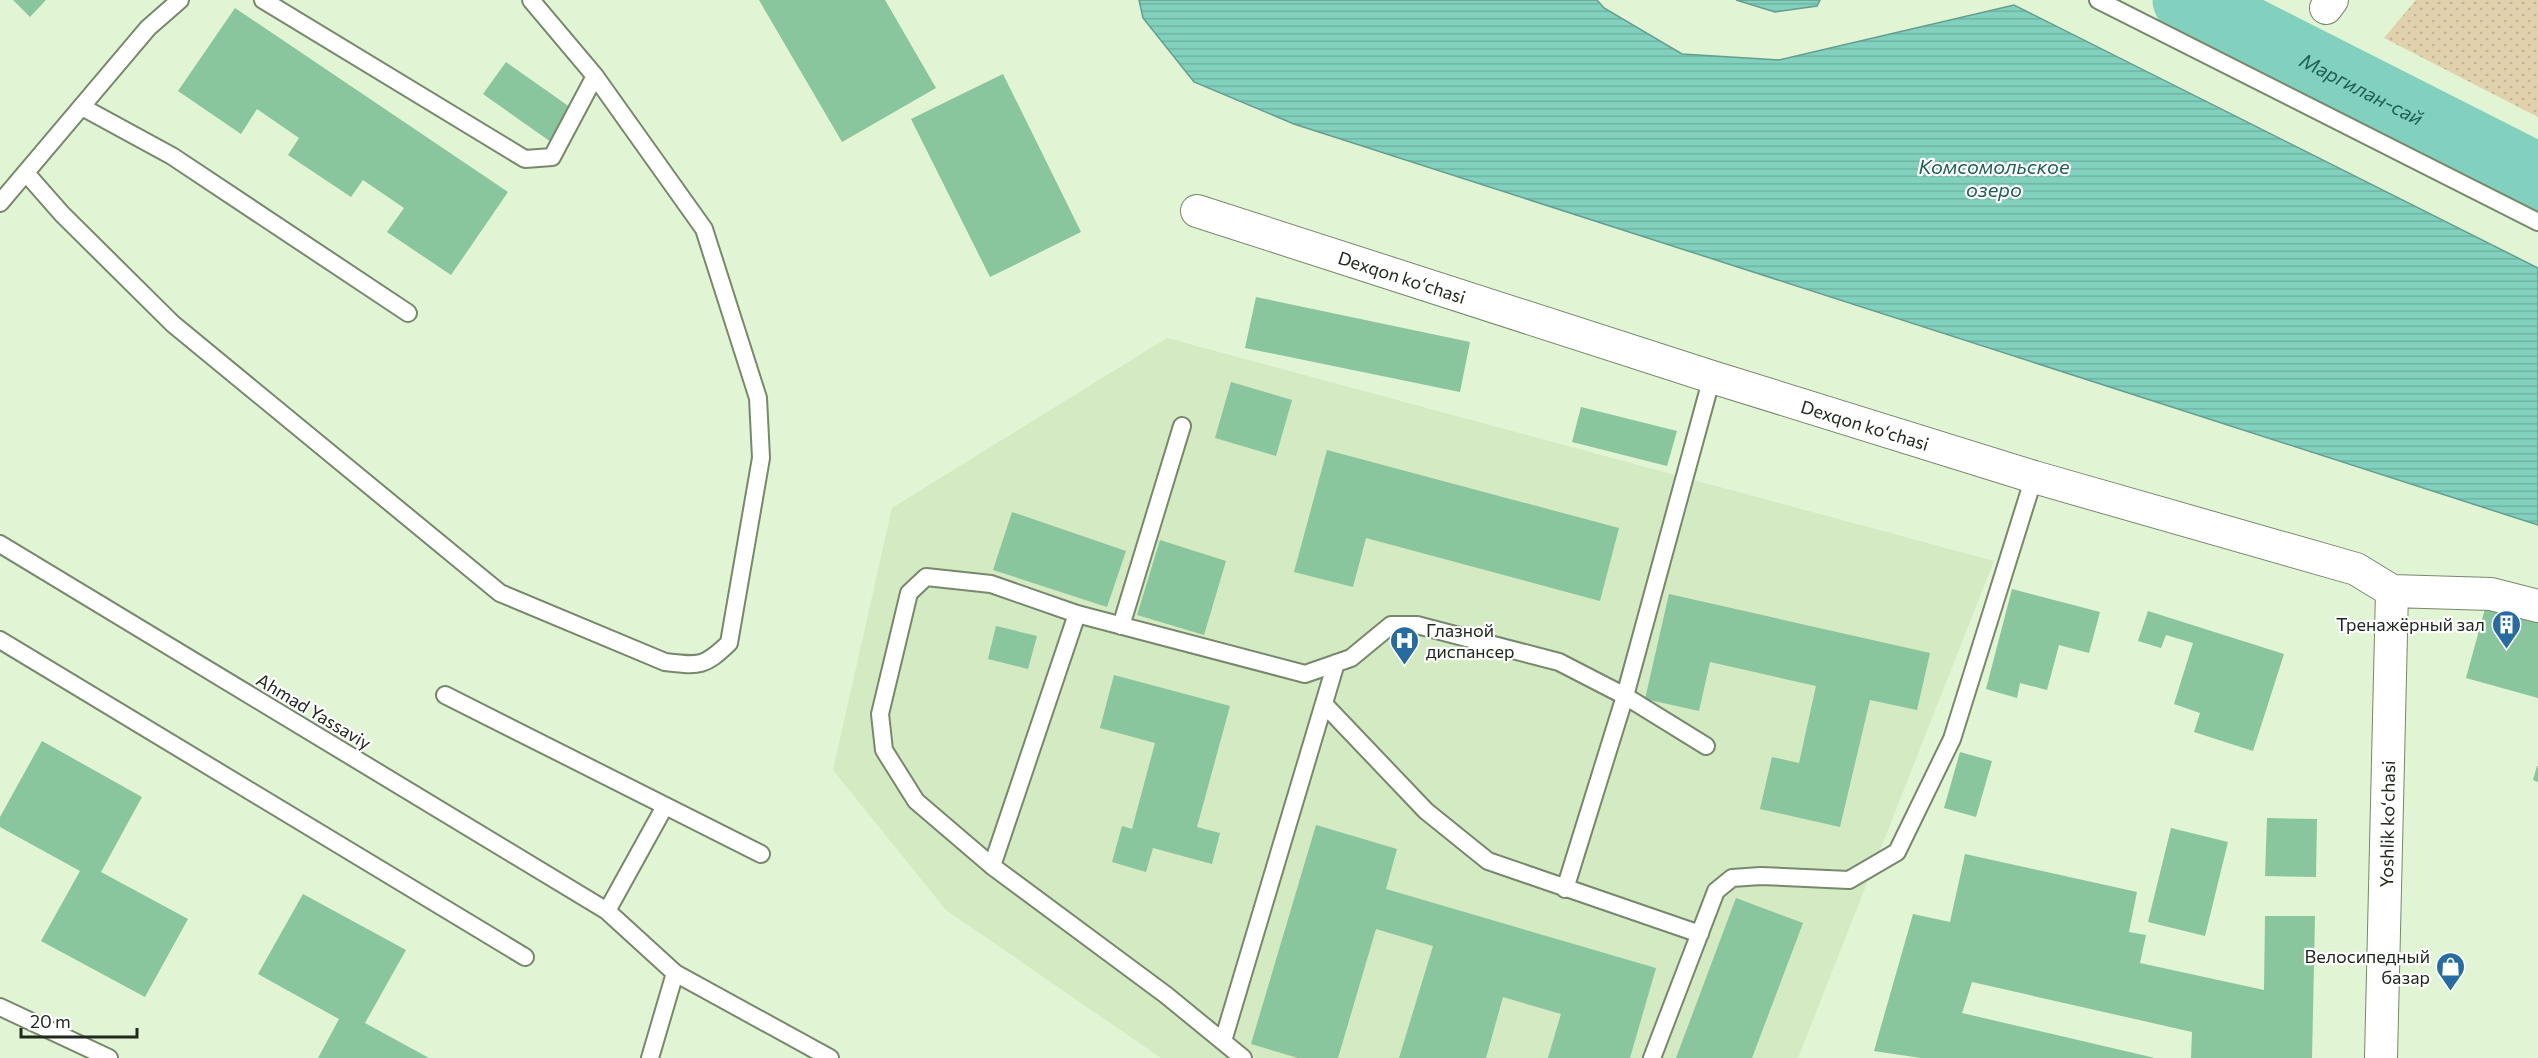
<svg xmlns="http://www.w3.org/2000/svg" width="2538" height="1058" font-family="Commissioner,sans-serif">
<style>
.built{fill:#d3eac3}
.park{fill:url(#park-dots)}
.water{fill:url(#water-rules);stroke:#649e8e;stroke-width:1.5}
.lines{fill:none;stroke-linecap:round;stroke-linejoin:round}
.river{stroke:#81d1be;stroke-width:69}
.building{fill:#89c59d}
.service-casing{stroke:#77886b;stroke-width:20}
.minor-casing{stroke:#77886b;stroke-width:34}
.service{stroke:#fff;stroke-width:16}
.minor{stroke:#fff;stroke-width:32}
.labels{text-anchor:middle;dominant-baseline:central;stroke-width:4.5;stroke-linejoin:round;paint-order:stroke}
.street-label{font-size:18px;fill:#21281d;stroke:#fff}
.poi-label{font-size:18px;fill:#21281d;stroke:#fff;text-anchor:end}
.water-label{font-size:20px;font-style:italic;fill:#206054;stroke:#fff}
</style>
<defs>
<pattern id="park-dots" width="8" height="8" patternUnits="userSpaceOnUse" patternTransform="scale(1.5)"><rect width="8" height="8" fill="#e1d1ac"/><path d="M2 2h.1M6 6h.1" fill="none" stroke="#c1b394" stroke-width="1.8" stroke-linecap="round"/></pattern>
<pattern id="water-rules" width="6" height="5" patternUnits="userSpaceOnUse" patternTransform="scale(1.5)"><rect width="6" height="5" fill="#81d1be"/><path d="M0 2.5h6" fill="none" stroke="#6fb3a3"/></pattern>
</defs>
<rect width="100%" height="100%" fill="#e1f4d4"/>
<path class="built" d="M1167,338L1994,561L1798,1058H1161L946,910L833,770L892,508Z"/>
<path class="park" d="M2416,0H2538V117L2384,38Z"/>
<path class="water" d="M1139,0H1597L1604,8L1682,54L1779,60L2014,5L2538,268V525L1294,124L1194,82L1143,18Z
M1736,0H1820L1817,6L1775,12Z"/>
<g class="lines">
<path class="river" id="s1" d="M2187,0L2538,178"/>
</g>
<path class="building" d="M13,0H46L30,17Z
M759,0H885L936,88L842,142Z
M235,8L508,192L451,275L387,232L404,208L363,180L351,197L288,155L299,138L257,109L241,134L178,91Z
M506,62L574,110L551,142L483,94Z
M1003,74L1081,232L990,277L911,119Z
M1256,297L1470,342L1460,392L1245,348Z
M1231,382L1292,400L1276,456L1215,438Z
M1581,407L1677,431L1667,466L1572,442Z
M1327,450L1619,528L1600,601L1366,538L1353,587L1294,572Z
M1012,512L1126,551L1107,607L993,570Z
M1160,540L1226,561L1204,635L1137,615Z
M2012,589L2100,612L2089,653L2059,645L2047,690L2020,683L2017,698L1986,689Z
M1669,594L1930,653L1917,710L1870,700L1840,827L1760,809L1772,757L1799,763L1816,686L1710,662L1699,711L1645,699Z
M2486,605L2538,620V698L2466,678Z
M2148,611L2284,654L2253,751L2194,732L2200,713L2174,704L2193,643L2166,635L2161,648L2138,641Z
M996,626L1037,636L1028,669L988,659Z
M1114,675L1230,706L1197,827L1220,833L1212,864L1153,848L1146,872L1112,862L1122,826L1132,829L1155,743L1100,728Z
M42,741L142,797L101,872L188,919L145,997L41,941L80,871L0,827V817Z
M1960,752L1992,761L1976,817L1944,808Z
M2537,766H2538V782L2533,780Z
M2267,818L2317,819L2316,877L2265,876Z
M1316,825L1397,849L1386,889L1656,968L1630,1058H1548L1561,1014L1503,997L1486,1058H1399L1433,946L1376,929L1338,1058H1298L1251,1044Z
M2171,828L2228,842L2205,936L2148,922Z
M1965,854L2137,892L2129,932L2146,935L2140,963L2264,990L2265,916H2315L2312,1058H2191L2192,1032L1972,982L1962,1013L2155,1058H1921L1874,1051L1913,914L1950,922Z
M303,894L406,950L365,1023L429,1058H318L339,1019L258,974Z
M1736,898L1803,923L1752,1058H1676Z"/>
<g class="lines">
<defs>
<path id="service" d="M263,0L525,159L552,157L595,76
M2098,0L2538,222
M82,107L172,156L408,313
M26,173L62,214L173,324L500,593L665,662C700,666 704,667 729,643L761,458L758,398L704,229L595,76L531,0
M0,203L148,28L180,0
M0,544L607,911L675,973L650,1058
M1121,626L1182,426
M0,640L525,957
M445,695L761,854
M1324,704L1426,811L1488,861L1700,934
M992,866L1077,614
M1565,889L1625,696L1712,377
M607,911L665,806
M675,973L830,1058
M0,1007L109,1058
M1223,1041L1336,663
M1243,1058L1166,995L992,866L916,801L884,750L880,714L909,593L926,577L991,584L1077,614L1305,674L1351,658L1391,625H1417L1559,662L1625,696L1706,746
M1652,1058L1716,891L1732,878L1761,876L1849,880L1897,852L1952,739L2034,477"/>
<path id="minor" d="M2326,8L2332,0
M1197,211L1712,377L2034,477L2356,569L2392,591L2491,594L2538,606
M2381,1058L2392,591"/>
</defs>
<use href="#service" class="service-casing"/>
<use href="#minor" class="minor-casing"/>
<use href="#service" class="service"/>
<use href="#minor" class="minor"/>
</g>
<defs>
<symbol id="building-pin" viewBox="-11 -11 22 30"><path d="M0 17L-7.5 6A9.5 9.5 0 1 1 7.5 6Z" fill="#276ca0" stroke="#fff"/><path d="M-4-6H4V6H1V3H-1V6H-4ZM-2.5-4.3h1.7v1.8h-1.7ZM.8-4.3h1.7v1.8H.8ZM-2.5-1h1.7V.8h-1.7ZM.8-1h1.7V.8H.8Z" fill="#fff"/></symbol>
<symbol id="hospital-pin" viewBox="-11 -11 22 30"><path d="M0 17L-7.5 6A9.5 9.5 0 1 1 7.5 6Z" fill="#276ca0" stroke="#fff"/><path d="M-5-5h3v3.5h4V-5h3V5h-3V1.5h-4V5h-3Z" fill="#fff"/></symbol>
<symbol id="shop-pin" viewBox="-11 -11 22 30"><path d="M0 17L-7.5 6A9.5 9.5 0 1 1 7.5 6Z" fill="#276ca0" stroke="#fff"/><path d="M-5-2.5h2.3a2.7 3.5 0 0 1 5.4 0H5L5.5 6h-11ZM-1.5-2.5h3a1.5 2.3 0 0 0-3 0Z" fill="#fff"/></symbol>
</defs>
<g fill-rule="evenodd">
<use href="#building-pin" x="2490" y="608" width="33" height="45"/>
<use href="#hospital-pin" x="1388" y="624" width="33" height="45"/>
<use href="#shop-pin" x="2434" y="950" width="33" height="45"/>
</g>
<g class="labels">
<g class="street-label">
<text transform="translate(1402 277) rotate(18)">Dexqon koʻchasi</text>
<text transform="translate(1865 425) rotate(17)">Dexqon koʻchasi</text>
<text transform="translate(314 711) rotate(31)">Ahmad Yassaviy</text>
<text transform="translate(2387 824) rotate(-89)">Yoshlik koʻchasi</text>
</g>
<g class="poi-label">
<text x="2485" y="624">Тренажёрный зал</text>
<text x="1426" y="630" text-anchor="start">Глазной<tspan x="1426" dy="21">диспансер</tspan></text>
<text x="2430" y="956">Велосипедный<tspan x="2430" dy="21">базар</tspan></text>
</g>
<g class="water-label">
<text stroke="none"><textPath href="#s1" startOffset="196">Маргилан-сай</textPath></text>
<text x="1994" y="166">Комсомольское<tspan x="1994" dy="23">озеро</tspan></text>
</g>
</g>
<path d="M21 1028v9h116v-9" fill="none" stroke="#21281d" stroke-width="3"/>
<text x="30" y="1028" font-size="18" fill="#21281d" stroke="#ffffff" stroke-width="4.5" paint-order="stroke">20 m</text>
</svg>
